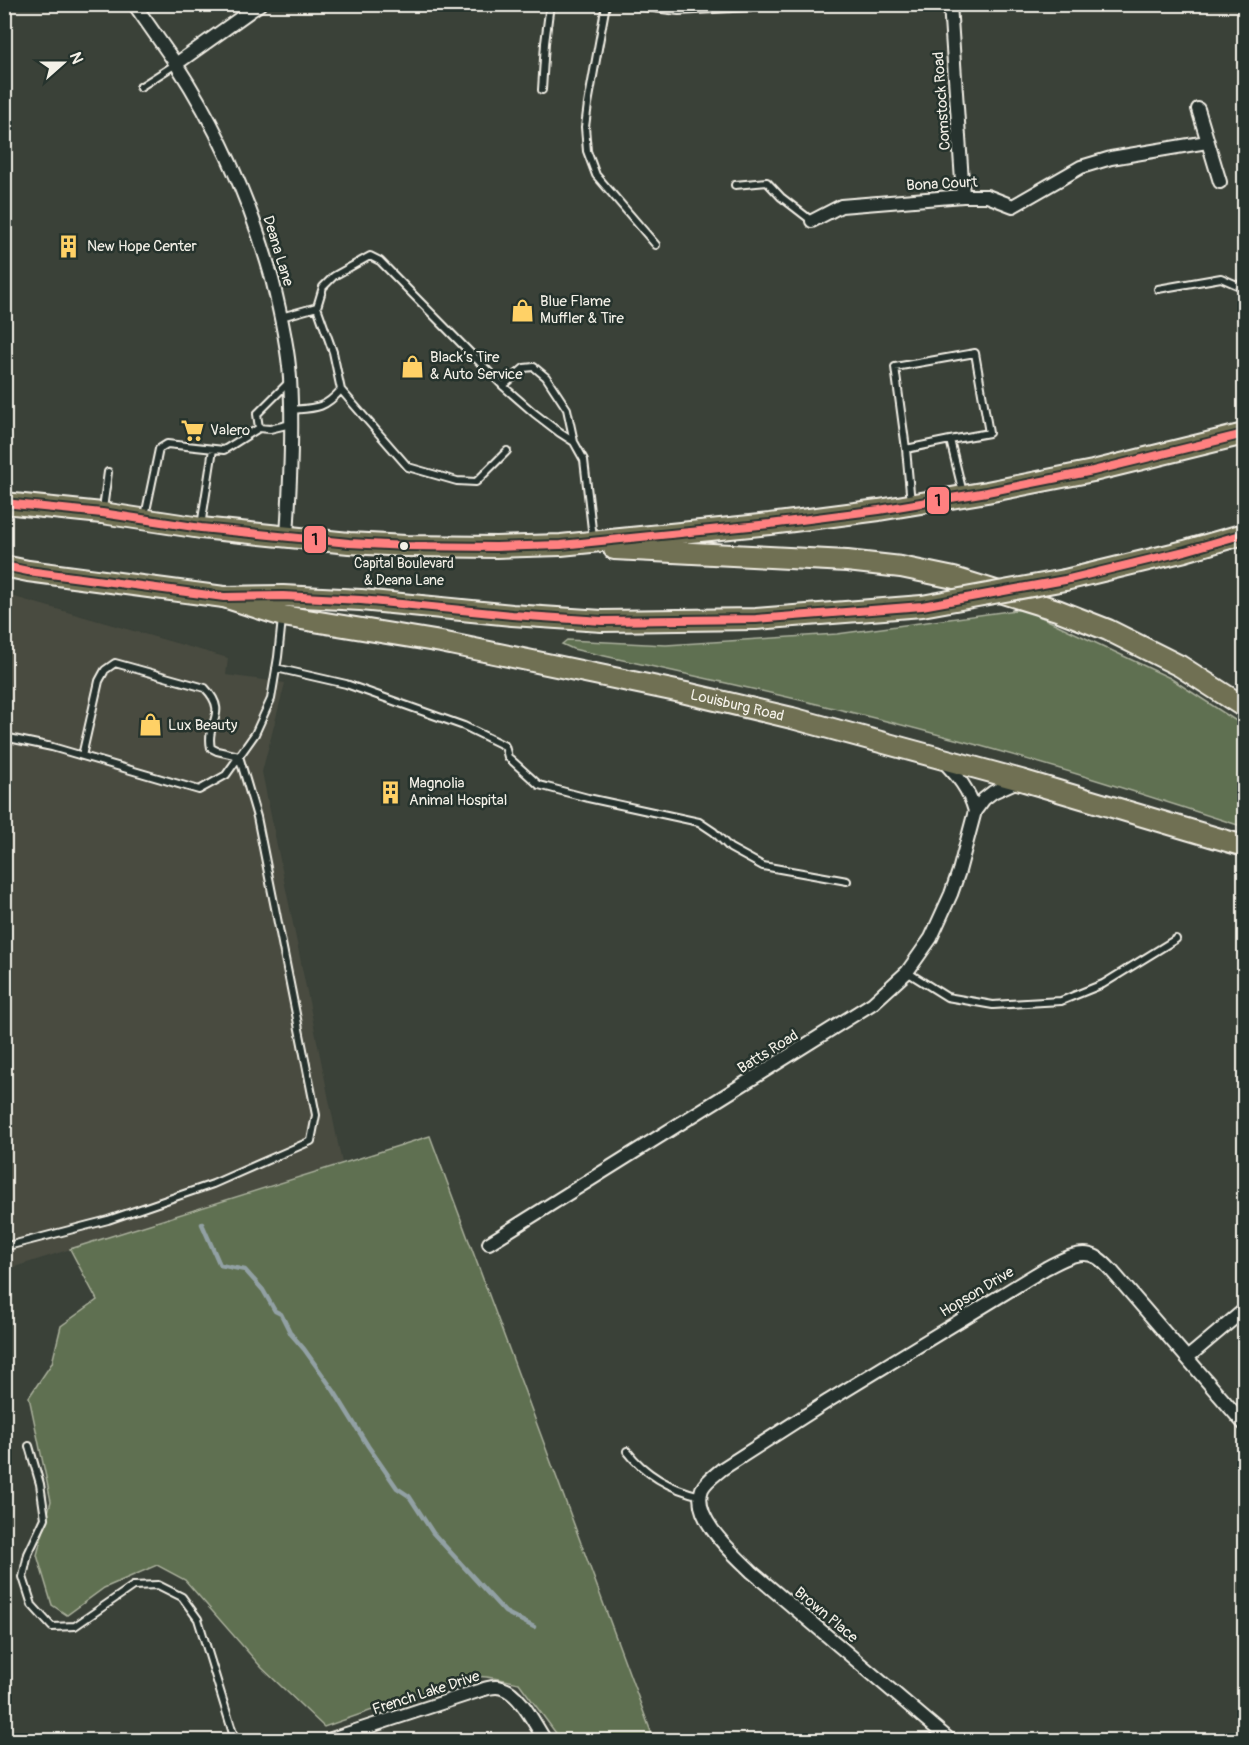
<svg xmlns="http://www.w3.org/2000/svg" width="1249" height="1745" font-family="Pangolin,sans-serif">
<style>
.built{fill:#484b40}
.green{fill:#5f6f51;stroke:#aab09c;stroke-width:1.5}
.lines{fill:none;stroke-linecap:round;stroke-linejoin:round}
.stream{stroke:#92a1a4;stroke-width:4.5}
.service-casing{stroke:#f4f1e8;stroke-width:10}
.minor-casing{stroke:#f4f1e8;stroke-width:16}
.trunk-casing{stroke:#f4f1e8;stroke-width:24}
.service{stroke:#26332d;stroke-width:6}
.minor{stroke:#26332d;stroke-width:12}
.trunk{stroke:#706f52;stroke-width:20}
.trunk-bridge-casing{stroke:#f4f1e8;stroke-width:24;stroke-linecap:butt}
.trunk-bridge{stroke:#706f52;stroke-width:20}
.bus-1-casing{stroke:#26332d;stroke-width:12}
.bus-1{stroke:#ff8080;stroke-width:8}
.bus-dot{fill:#f4f1e8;stroke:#26332d;stroke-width:2}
.labels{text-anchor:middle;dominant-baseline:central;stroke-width:5;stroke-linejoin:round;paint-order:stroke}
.bus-label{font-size:14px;fill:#f4f1e8;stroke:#26332d}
.street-label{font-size:15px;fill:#f4f1e8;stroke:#26332d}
.poi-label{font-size:15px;fill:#f4f1e8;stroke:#26332d;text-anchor:start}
.line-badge{stroke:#26332d;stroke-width:2}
.pale-badge-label{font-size:16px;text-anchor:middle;font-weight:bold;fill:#111}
</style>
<rect width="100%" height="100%" fill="#3a4138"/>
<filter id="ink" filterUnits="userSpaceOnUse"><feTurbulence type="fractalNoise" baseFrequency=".0167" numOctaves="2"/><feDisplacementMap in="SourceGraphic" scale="12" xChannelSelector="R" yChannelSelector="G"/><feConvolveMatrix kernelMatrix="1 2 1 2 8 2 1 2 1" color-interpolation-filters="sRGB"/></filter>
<g filter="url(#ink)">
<path class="built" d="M4,594L228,658L226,675L285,683L262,772L342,1163L5,1270Z"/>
<path class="green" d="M1024,609L1170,678L1244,726V827C1142,794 1040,761 936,734C816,702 695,676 573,649L562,644L567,640L666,645L837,634Z
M430,1136L654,1740H561L519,1683C500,1679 466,1670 450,1683L324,1727L262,1668L185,1580L157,1565L104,1588L67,1615L52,1605L37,1555L51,1501L29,1397L52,1363L61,1326L97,1300L70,1249Z"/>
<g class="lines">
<path class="stream" d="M202,1224L220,1265L245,1270L263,1290L275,1311L281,1314L291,1334L304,1349L334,1391L368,1446L397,1488L409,1496L433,1533L505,1612L534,1627"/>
<defs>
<path id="service" d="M606,4L588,104L585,127L587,151L596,175L656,245
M140,87L176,64
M542,90L545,43L550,4
M735,185L767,182L781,197L812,221
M1158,289L1221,278L1244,288
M281,317L317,307L323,287L334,276L370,256L380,261L503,386L534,413L560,433L574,442L584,460L593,538
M503,386L524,368L534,367L546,377L567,409L574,442
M341,390L408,467L457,481L476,482L507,451
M291,410C316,408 324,409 341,390L333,352L317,307
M259,428L270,429L291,424
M906,449L895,367L975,353L989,433L950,440
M911,503L906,449L950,440L963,493
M103,509L108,472
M145,516L159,449L167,444L224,450L259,428L257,414L289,382
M201,526L213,449
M276,668L346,684L464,726L505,746L508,757L539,785L588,798L699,822L714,832L730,848L763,866L847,881
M4,737L52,747L199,790L226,775L255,734L271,699L278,657L282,619
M907,972L947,997L993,1005L1061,1001L1103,984L1176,939
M4,1247L108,1220L213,1184L311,1141L316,1115L257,817L239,756L217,751L211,748C205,722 230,714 205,688L115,663L105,670L99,681L82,756
M29,1446L40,1484L45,1518L28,1554L23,1577L32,1605L52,1627L75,1626L133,1586L158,1585L182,1597L198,1619L235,1740
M627,1451C646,1476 671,1489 701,1496"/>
<path id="minor" d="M134,4C148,24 162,44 176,64C219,130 251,203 272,279C280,311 288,345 290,378C293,431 290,484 287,537
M645,4L679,8L750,4
M950,4L963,196
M176,64L260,4
M1198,109L1220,182
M812,221L841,206L963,196H987L1013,206L1081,167L1111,158L1207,142
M942,760C958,776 969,790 975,811
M489,1243L873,1003L907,972L931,938L951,894L959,871L975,811L984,799L993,792L1020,780
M1187,1358L1244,1310
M328,1740L478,1691C485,1689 494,1685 502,1688C520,1693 535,1725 545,1740
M950,1740L752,1572C734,1554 691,1518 702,1489C706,1481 715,1475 722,1469L828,1401L1046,1268C1060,1261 1080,1248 1096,1257C1102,1260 1107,1266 1111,1270L1244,1424"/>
<g id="trunk">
<path d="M4,503L102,513L201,528L349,543L406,546L496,547L561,545L770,524L879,510L987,492L1093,471L1244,434"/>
<path d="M614,549L847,561L901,567L954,578L1057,610L1108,630L1180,666L1244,707"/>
<path d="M4,566L28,571L224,597L283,596L361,600L512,615L602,621L756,619L922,606"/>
<path d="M1065,580L1185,551L1244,534"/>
<path id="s1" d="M224,597L283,616L441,642L686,693L792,718L1021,780L1244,846"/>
</g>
</defs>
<use href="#service" class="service-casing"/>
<use href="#minor" class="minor-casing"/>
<use href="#trunk" class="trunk-casing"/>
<use href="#service" class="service"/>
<use href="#minor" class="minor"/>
<use href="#trunk" class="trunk"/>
<defs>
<path id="trunk-bridge" d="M922,606L1065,580"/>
</defs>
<use href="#trunk-bridge" class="trunk-bridge-casing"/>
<use href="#trunk-bridge" class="trunk-bridge"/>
<defs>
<path id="bus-1" d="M4,503L102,513L201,528L349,543L406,546L496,547L561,545L770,524L879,510L987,492L1093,471L1244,434
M4,566L28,571L224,597L283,596L361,600L512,615L602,621L756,619L922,606L1065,580L1185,551L1244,534"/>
</defs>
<use href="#bus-1" class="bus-1-casing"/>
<use href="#bus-1" class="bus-1"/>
</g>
</g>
<defs>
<symbol id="building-bare" viewBox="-9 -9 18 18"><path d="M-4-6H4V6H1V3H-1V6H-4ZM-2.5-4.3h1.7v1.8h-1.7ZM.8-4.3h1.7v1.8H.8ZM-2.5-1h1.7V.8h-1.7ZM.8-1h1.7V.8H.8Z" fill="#ffd166" stroke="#26332d" stroke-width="2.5" paint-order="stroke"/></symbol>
<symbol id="shop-bare" viewBox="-9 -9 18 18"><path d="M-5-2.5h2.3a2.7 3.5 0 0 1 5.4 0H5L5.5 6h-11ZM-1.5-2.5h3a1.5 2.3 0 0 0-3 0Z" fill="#ffd166" stroke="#26332d" stroke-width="2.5" paint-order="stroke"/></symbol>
<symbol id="supermarket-bare" viewBox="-9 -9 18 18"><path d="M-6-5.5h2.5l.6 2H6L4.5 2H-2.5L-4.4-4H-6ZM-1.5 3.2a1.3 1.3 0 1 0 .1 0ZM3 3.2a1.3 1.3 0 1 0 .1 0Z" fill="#ffd166" stroke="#26332d" stroke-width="2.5" paint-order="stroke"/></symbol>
</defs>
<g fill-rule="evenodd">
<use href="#building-bare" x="52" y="230" width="33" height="33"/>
<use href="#shop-bare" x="506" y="294" width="33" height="33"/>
<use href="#shop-bare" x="396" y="350" width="33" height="33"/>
<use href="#supermarket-bare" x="176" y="414" width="33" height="33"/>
<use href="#shop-bare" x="134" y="708" width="33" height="33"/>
<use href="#building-bare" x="374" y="776" width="33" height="33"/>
</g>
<circle class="bus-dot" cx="404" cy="546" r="5"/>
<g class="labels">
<g class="bus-label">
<text x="404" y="563">Capital Boulevard<tspan x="404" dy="17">&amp; Deana Lane</tspan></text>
</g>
<g class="street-label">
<text transform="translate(942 101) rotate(-94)">Comstock Road</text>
<text transform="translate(942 184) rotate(-3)">Bona Court</text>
<text transform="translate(278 251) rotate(73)">Deana Lane</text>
<text stroke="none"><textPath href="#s1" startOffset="525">Louisburg Road</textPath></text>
<text transform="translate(768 1052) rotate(-32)">Batts Road</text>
<text transform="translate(977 1292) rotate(-31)">Hopson Drive</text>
<text transform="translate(826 1615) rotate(40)">Brown Place</text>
<text transform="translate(426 1693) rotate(-18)">French Lake Drive</text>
</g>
<g class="poi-label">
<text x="87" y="246">New Hope Center</text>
<text x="540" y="301">Blue Flame<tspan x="540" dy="17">Muffler &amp; Tire</tspan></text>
<text x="430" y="357">Black’s Tire<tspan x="430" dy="17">&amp; Auto Service</tspan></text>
<text x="210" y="430">Valero</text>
<text x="168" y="725">Lux Beauty</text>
<text x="409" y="783">Magnolia<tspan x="409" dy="17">Animal Hospital</tspan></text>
</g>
</g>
<g class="line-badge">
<rect x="926" y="486" width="24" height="29" rx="6" fill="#ff8080"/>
<rect x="303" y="525" width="24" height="29" rx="6" fill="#ff8080"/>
</g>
<g class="pale-badge-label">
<text x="938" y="506">1</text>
<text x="315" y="545">1</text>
</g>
<rect width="1249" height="1745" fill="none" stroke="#26332d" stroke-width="24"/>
<rect x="12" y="12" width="1225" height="1721" fill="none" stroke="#f4f1e8" stroke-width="2" filter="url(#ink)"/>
<g transform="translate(63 63) rotate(69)" stroke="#26332d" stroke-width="4.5" paint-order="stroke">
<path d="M0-4.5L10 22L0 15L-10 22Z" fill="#f4f1e8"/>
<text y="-9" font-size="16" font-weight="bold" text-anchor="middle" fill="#f4f1e8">N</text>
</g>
</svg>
